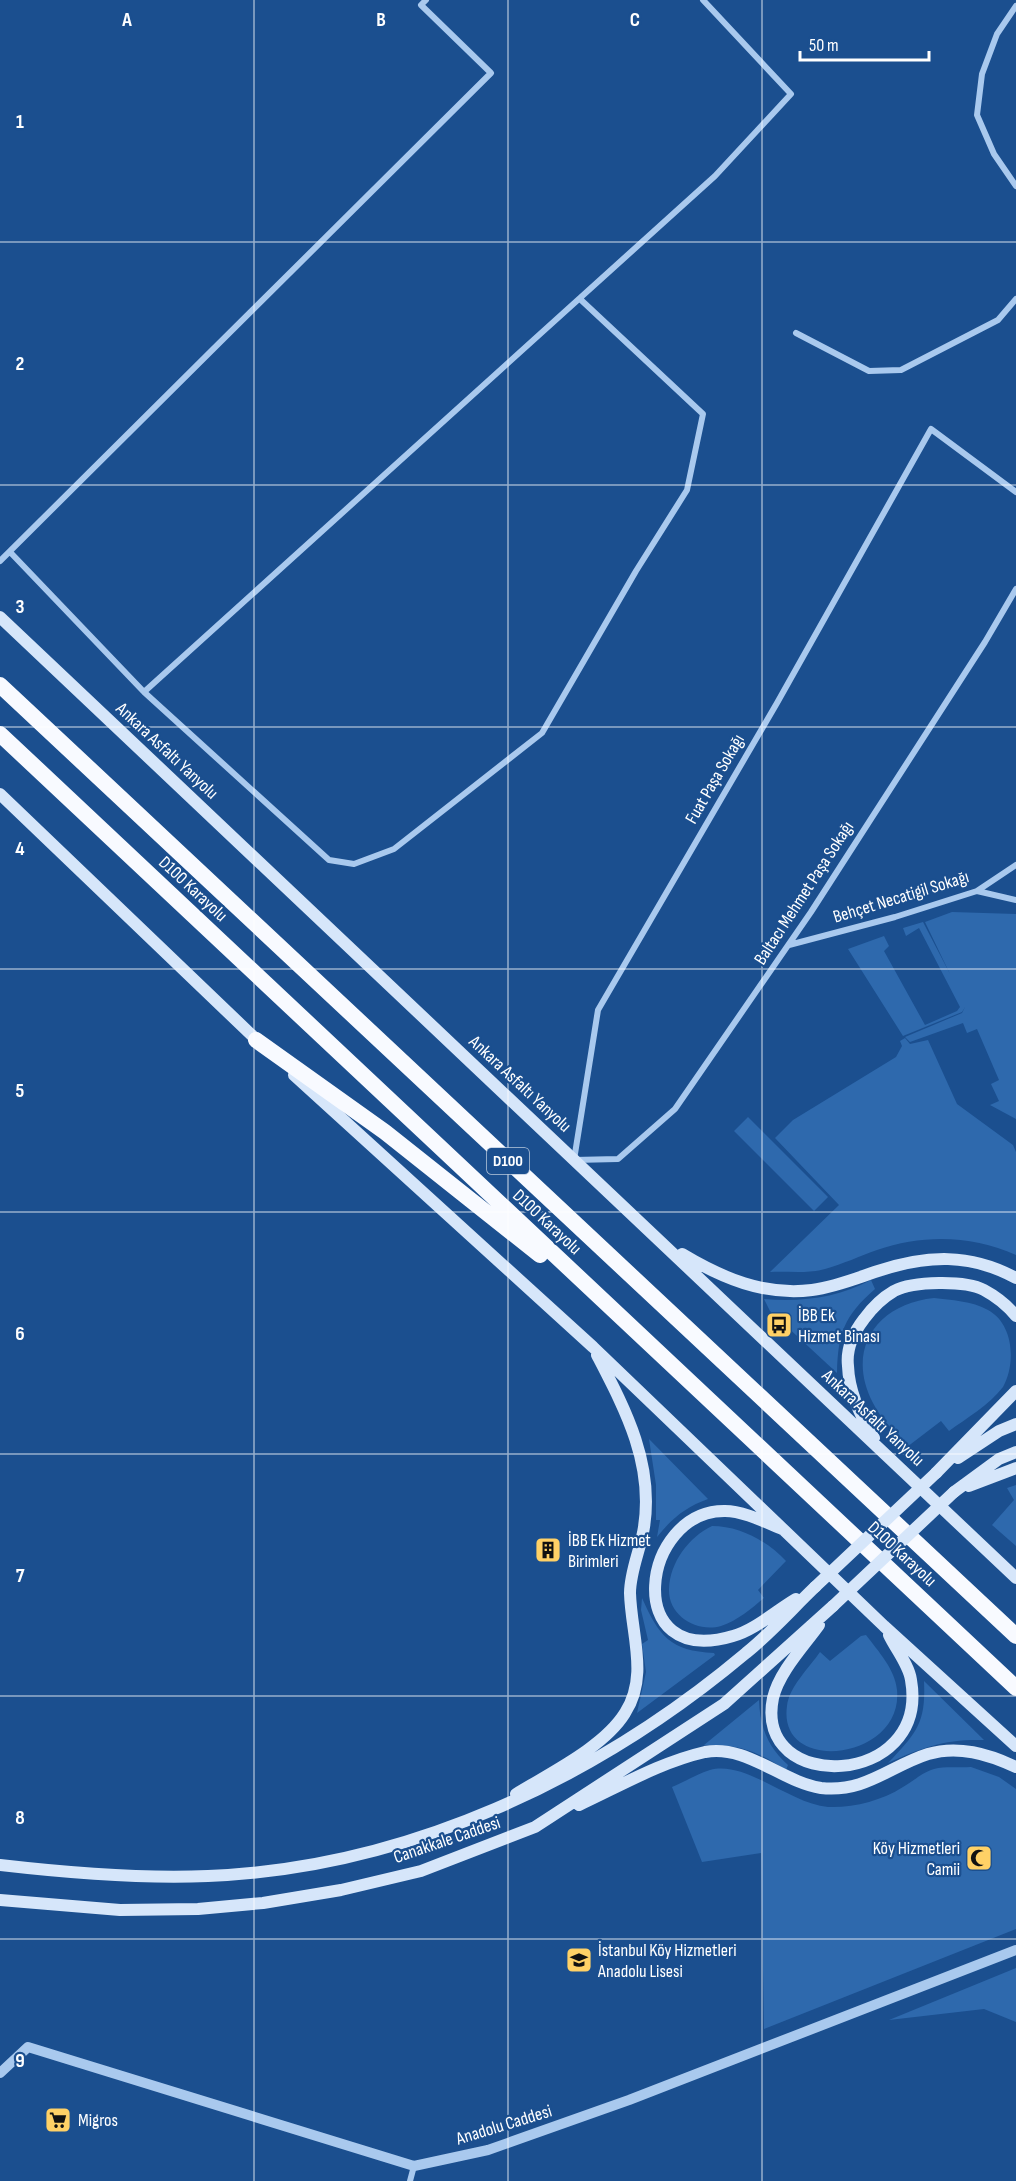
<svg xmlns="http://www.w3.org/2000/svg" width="1016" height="2181" font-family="'Sofia Sans Condensed',sans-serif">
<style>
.green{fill:#2e69ad}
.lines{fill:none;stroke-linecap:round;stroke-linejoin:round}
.minor{stroke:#a9c9ee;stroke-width:6}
.tertiary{stroke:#a9c9ee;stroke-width:10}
.secondary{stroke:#d6e6fa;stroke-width:12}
.trunk{stroke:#f8faff;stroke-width:16}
.secondary-bridge{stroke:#d6e6fa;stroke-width:12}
.grid{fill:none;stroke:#fff;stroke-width:1.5;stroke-opacity:0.55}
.labels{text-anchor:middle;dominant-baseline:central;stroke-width:4.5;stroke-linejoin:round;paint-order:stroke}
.shield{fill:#1b4f8f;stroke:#bbcadd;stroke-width:1.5}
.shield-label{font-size:16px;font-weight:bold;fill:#fff}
.street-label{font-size:18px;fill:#fff;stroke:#1b4f8f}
.poi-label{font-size:18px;fill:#fff;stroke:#1b4f8f;text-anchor:start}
.grid-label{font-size:20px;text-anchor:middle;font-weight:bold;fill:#fff;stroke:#1b4f8f;stroke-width:4.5;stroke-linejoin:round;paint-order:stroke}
</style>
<rect width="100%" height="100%" fill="#1b4f8f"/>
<path class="green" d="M952,912L1016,914V1119L990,1105L999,1101L991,1084L999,1080L977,1029L967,1033L963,1023L910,1042L905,1037L962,1013L965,1007L962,1012L903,1036L848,949L884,936L889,946L884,951L925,1025L957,1011L960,1007L919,928L906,936L903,928L923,922L950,974L925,922Z
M905,1038L910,1044L928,1040L957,1104L1013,1145L1016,1152V1255C972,1235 923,1234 877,1250C860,1256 843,1264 825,1269C809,1274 787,1271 770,1272L839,1205L775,1138L793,1120L896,1057L902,1046L900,1041Z
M748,1117L828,1197L814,1211L734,1131Z
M871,1280L875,1289C844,1316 838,1333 837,1373L770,1311L764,1299C803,1302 836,1298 871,1280Z
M934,1298C951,1300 972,1301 988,1310C1014,1324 1016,1364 1003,1387C989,1405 967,1418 949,1431L941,1421L907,1447C895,1433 881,1419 873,1403C845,1349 877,1304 934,1298Z
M649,1439L708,1499C686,1507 672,1518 657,1537L660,1520H656V1485Z
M1016,1485V1546L992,1525L1014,1500L1007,1488Z
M712,1526C740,1526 767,1541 786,1561L758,1590L764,1598C752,1608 737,1621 721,1626C697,1633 668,1616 669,1589C670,1562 689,1537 712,1526Z
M642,1598C659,1636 670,1651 714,1653L715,1655L637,1713L646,1672L642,1644L648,1640L641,1610Z
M866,1635C878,1651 895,1669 897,1690C904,1760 777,1776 787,1706C789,1687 809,1668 820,1652L830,1661L861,1636Z
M924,1681L984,1740C945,1739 923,1747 888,1763C916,1733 926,1724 924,1681Z
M759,1700C760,1728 768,1747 788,1765L786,1770C754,1750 742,1745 704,1745Z
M971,1767L999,1777L1016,1789V1929L764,2029L761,1853L702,1862L672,1787C684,1782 697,1774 710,1770C746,1760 790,1804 828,1807C853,1808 881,1801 903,1787C914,1781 921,1773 934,1769C945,1766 959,1768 971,1767Z
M1016,1968V2022L984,2009L889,2020Z"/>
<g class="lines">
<path class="minor" d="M1016,6L997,34L982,74L977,115L994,154L1016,186
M796,333L869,371L901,370L998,320L1016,299
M1016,492L931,429L777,703L598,1010L574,1160L618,1159L675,1109L811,912L985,642L1016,589
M10,552L144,692L715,176L791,94L703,0
M0,561L491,73L421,5L426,0
M144,692L329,860L354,864L394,849L542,733L636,571L687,490L703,414L580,299
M977,891L1016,900
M789,945L895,917L977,891L1016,865
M410,2181L414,2166"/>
<path class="tertiary" d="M0,2073L28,2047L414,2166L488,2150L629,2100L1016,1950"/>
<path class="secondary" d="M0,617L1016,1578
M0,794L262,1045
M294,1075L593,1347L884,1626L1016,1746
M682,1254C722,1278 764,1296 812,1290C835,1287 857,1278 878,1271C927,1255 970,1253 1016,1278
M874,1438C860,1416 849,1393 848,1366C846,1349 854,1332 864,1319C872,1308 882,1298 894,1291C913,1281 965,1280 984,1290C997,1297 1007,1305 1016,1316
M958,1458L999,1431L1016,1424
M936,1473L1016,1391
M969,1486L1016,1468
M954,1492L999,1459L1016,1452
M782,1529C765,1522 743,1511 725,1511C641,1510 620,1670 733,1636C755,1630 777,1610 796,1599
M819,1625C804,1646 779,1672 773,1698C753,1795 930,1788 911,1680C909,1665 895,1648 889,1635
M516,1794C550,1773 604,1747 625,1713C649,1676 631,1634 630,1593C630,1571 641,1548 644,1527C654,1463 625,1409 597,1355
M579,1805C620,1786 661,1762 705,1752C746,1744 782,1782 821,1788C865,1793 890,1766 928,1754C958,1745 988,1754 1016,1767
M0,1865C69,1873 139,1879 208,1876C407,1868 596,1779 746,1653C771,1633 792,1609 815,1587
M0,1900L120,1910L198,1909L263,1903L341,1890L421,1871L535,1827L724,1704L833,1606"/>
<path class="trunk" d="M0,685L1016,1636
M0,734L1016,1688
M256,1040L385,1132L540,1255"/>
<path class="secondary-bridge" d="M815,1587L936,1473
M833,1606L954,1492"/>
</g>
<path class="grid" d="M254,0V2181M508,0V2181M762,0V2181M0,242H1016M0,485H1016M0,727H1016M0,969H1016M0,1212H1016M0,1454H1016M0,1696H1016M0,1939H1016"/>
<defs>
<symbol id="bus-square" viewBox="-11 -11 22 22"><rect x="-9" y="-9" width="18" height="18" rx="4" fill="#ffd166" stroke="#1b4f8f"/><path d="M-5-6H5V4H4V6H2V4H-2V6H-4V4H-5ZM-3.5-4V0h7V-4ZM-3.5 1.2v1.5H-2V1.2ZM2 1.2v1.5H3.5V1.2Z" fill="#111"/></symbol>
<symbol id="building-square" viewBox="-11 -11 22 22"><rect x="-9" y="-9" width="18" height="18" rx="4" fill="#ffd166" stroke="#1b4f8f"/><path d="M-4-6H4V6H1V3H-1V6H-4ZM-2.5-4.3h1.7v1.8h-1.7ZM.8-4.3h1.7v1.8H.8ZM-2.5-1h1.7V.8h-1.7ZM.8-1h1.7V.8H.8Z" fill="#111"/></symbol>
<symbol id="mosque-square" viewBox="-11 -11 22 22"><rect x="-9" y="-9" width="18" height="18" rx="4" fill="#ffd166" stroke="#1b4f8f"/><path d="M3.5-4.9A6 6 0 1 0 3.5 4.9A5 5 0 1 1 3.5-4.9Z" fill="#111"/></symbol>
<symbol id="school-square" viewBox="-11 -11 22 22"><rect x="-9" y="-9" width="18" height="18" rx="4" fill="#ffd166" stroke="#1b4f8f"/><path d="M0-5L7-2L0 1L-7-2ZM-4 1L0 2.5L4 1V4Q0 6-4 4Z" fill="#111"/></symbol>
<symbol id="supermarket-square" viewBox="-11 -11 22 22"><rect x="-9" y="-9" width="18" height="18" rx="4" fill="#ffd166" stroke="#1b4f8f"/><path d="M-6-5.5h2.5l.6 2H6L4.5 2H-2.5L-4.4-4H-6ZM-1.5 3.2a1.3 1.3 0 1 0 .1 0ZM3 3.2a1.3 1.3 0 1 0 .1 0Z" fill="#111"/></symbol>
</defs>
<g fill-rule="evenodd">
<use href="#bus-square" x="764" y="1310" width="30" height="30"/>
<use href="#building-square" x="533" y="1535" width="30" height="30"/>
<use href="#mosque-square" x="964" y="1843" width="30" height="30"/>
<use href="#school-square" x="564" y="1945" width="30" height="30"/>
<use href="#supermarket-square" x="43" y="2105" width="30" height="30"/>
</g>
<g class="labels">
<rect class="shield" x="487" y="1148" width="42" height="26" rx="4.5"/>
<g class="shield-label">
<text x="508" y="1161">D100</text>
</g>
<g class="street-label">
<text transform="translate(167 751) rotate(43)">Ankara Asfaltı Yanyolu</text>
<text transform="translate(715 779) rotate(-60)">Fuat Paşa Sokağı</text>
<text transform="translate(193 889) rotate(43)">D100 Karayolu</text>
<text transform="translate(804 893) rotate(-57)">Baltacı Mehmet Paşa Sokağı</text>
<text transform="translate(901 897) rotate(-17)">Behçet Necatigil Sokağı</text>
<text transform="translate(520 1084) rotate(43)">Ankara Asfaltı Yanyolu</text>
<text transform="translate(547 1222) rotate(43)">D100 Karayolu</text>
<text transform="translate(873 1418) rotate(43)">Ankara Asfaltı Yanyolu</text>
<text transform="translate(902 1554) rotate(43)">D100 Karayolu</text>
<text transform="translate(447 1840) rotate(-19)">Canakkale Caddesi</text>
<text transform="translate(504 2125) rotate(-17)">Anadolu Caddesi</text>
</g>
<g class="poi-label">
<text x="798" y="1315">İBB Ek<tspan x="798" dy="21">Hizmet Binası</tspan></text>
<text x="568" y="1540">İBB Ek Hizmet<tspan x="568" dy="21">Birimleri</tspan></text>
<text x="960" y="1848" text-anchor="end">Köy Hizmetleri<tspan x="960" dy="21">Camii</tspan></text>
<text x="598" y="1950">İstanbul Köy Hizmetleri<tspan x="598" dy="21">Anadolu Lisesi</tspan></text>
<text x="78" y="2120">Migros</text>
</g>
</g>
<g class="grid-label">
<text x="127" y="26">A</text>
<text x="381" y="26">B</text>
<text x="635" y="26">C</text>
<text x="20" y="128">1</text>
<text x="20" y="370">2</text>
<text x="20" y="613">3</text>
<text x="20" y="855">4</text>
<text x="20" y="1097">5</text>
<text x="20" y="1340">6</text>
<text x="20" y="1582">7</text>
<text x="20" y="1824">8</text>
<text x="20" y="2067">9</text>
</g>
<path d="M800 51v9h129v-9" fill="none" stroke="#ffffff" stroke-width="3"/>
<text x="809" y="51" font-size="18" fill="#ffffff" stroke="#1b4f8f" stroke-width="4.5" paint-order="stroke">50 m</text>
</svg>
